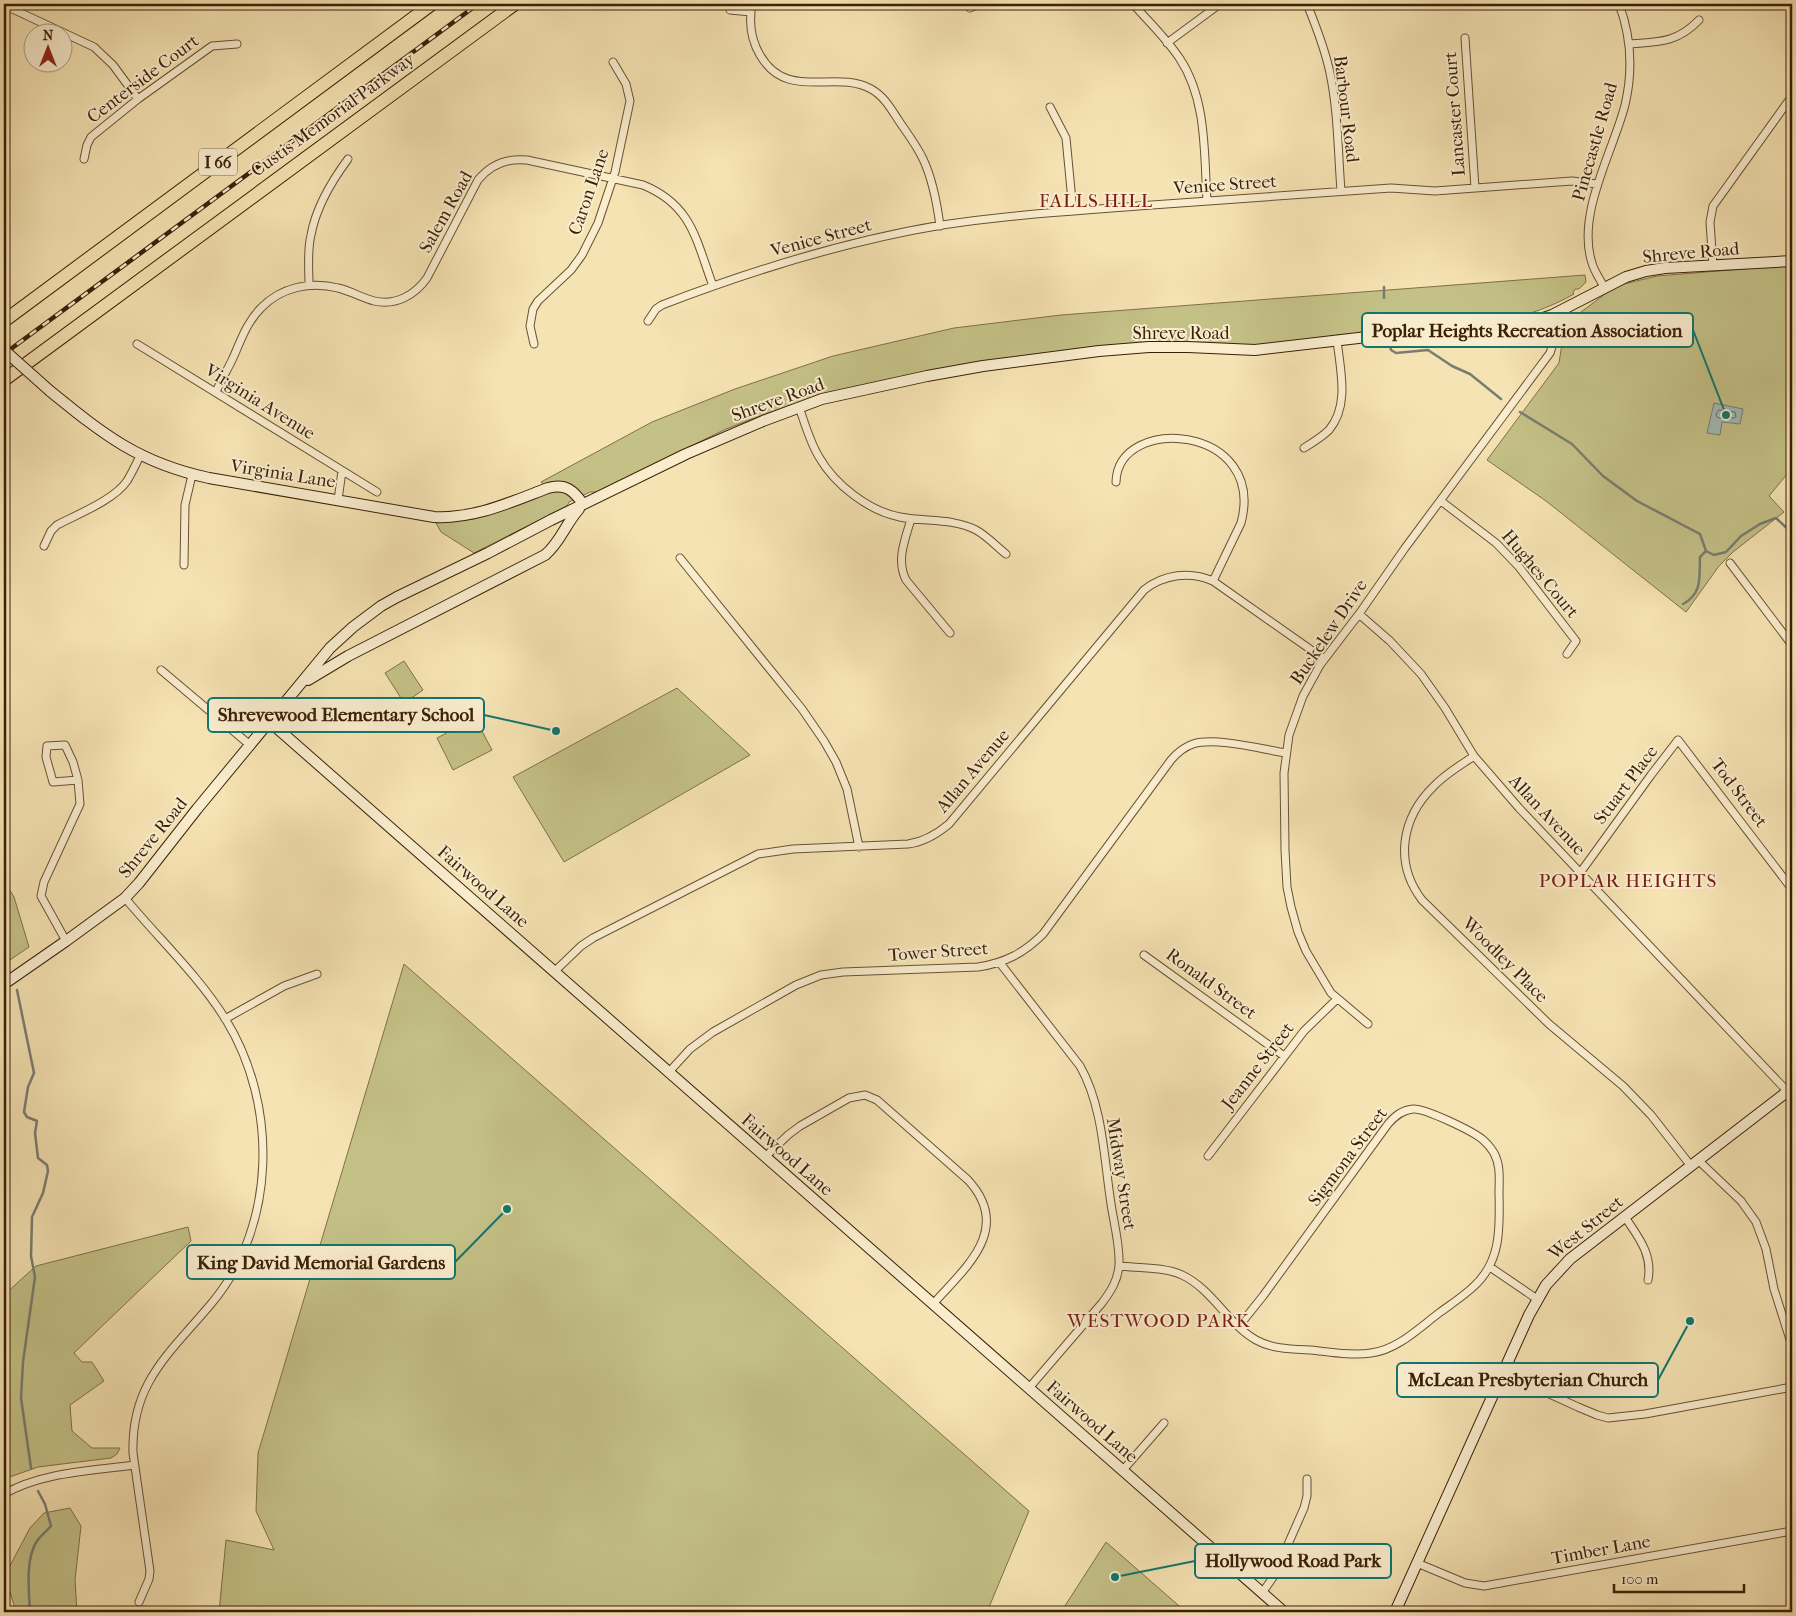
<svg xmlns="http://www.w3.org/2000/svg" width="1796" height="1616" font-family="'IM FELL French Canon',serif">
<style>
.green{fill:#c4c187;stroke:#807048}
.water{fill:#a1bbb8;stroke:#787d72}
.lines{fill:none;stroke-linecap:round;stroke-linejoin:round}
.shore{stroke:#6e6e60;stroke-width:1}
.stream{stroke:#787d72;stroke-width:2.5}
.street-casing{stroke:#6a5133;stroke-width:9}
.secondary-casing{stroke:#3b2008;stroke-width:12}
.highway-casing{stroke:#3b2008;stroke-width:14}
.street{stroke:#f9edce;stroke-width:7}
.secondary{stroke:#f9edce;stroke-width:10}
.highway{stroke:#f6e3b3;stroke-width:12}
.rail-casing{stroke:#3b2008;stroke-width:4.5}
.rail{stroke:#f9edce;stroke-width:2.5;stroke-dasharray:8;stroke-linecap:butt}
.secondary-bridge-casing{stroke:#3b2008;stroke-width:12;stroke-linecap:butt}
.secondary-bridge{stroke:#f9edce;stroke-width:10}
.labels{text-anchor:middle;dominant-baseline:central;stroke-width:4;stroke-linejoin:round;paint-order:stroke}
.shield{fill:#f9edce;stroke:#745e43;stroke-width:1}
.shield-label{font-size:16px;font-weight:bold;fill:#3b2008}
.street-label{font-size:18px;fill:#3b2008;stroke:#f9edce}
.neighbourhood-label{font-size:19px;letter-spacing:1px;fill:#7a1f14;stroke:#f9edce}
.leader{fill:none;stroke:#0f766e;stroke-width:2}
.callout-dot{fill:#0f766e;stroke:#f9edce;stroke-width:2}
.callout{fill:#f9edce;stroke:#0f766e;stroke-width:2}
.callout-label{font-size:19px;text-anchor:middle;font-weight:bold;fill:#3b2008}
</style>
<rect width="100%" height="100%" fill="#f6e3b3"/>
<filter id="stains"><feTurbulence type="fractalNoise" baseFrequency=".004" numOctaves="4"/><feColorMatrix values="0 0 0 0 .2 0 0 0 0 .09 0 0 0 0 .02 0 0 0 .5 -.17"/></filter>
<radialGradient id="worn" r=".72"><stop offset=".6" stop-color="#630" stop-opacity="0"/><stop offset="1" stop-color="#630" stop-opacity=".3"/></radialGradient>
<path class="green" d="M1792,265V468L1769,496L1784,512L1733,552L1719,566L1686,612L1546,501L1487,460L1559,363L1565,324L1609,291L1624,284L1657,276Z
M1585,275L1586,282L1579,289H1575L1573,293L1574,294C1551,307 1528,315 1502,321L1338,335L1274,345L1079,349L998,359L944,368L876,382L803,401L768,413L726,429L597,492H590L569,502L567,506L474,553L441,532L436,523L473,519L552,492L541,482L652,422L735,389L833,356L954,328L1061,315Z
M404,661L423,690L404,703L385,673Z
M677,688L750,755L564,862L513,777Z
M475,718L492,750L453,770L437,738Z
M4,881L14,897L29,947L4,964Z
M404,964L1029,1511L987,1612H219L226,1540L274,1550L256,1511L258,1453Z
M188,1227L191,1241L74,1353L82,1362H92L104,1381L70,1405L72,1431L92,1448H120L117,1454L111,1458L38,1467L4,1479V1295L36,1266Z
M70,1508L81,1526L75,1580L77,1612H16L5,1575L30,1528L44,1513Z
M1106,1542L1186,1612H1061Z"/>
<path class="water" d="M1714,403L1743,409L1740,424L1722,422L1720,435L1707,433Z"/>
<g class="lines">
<path class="shore" d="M1719,410L1735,412L1736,417L1734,418H1718L1716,415Z"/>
<path class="stream" d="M1384,298V287
M1387,322L1388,326
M1389,342L1391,350L1396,353L1428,350L1452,366L1470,374L1501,399
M1520,412L1572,444L1603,476L1637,501L1700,534L1706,551L1714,555L1726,552L1741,536L1760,524L1776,518L1792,533
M1683,604C1703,593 1699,577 1700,557L1706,551
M17,990L34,1073L28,1087L24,1112L27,1117L37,1121L35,1133L38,1158L47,1165L48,1171L43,1193L32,1217L31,1256L35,1277L23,1362L21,1398L31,1468
M30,1612C29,1591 25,1559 37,1541C41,1535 47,1531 51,1526L45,1504L38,1491"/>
<defs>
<path id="street" d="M752,4C749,21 751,40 760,55C787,102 835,69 871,89C884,96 891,109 899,121C907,133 917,146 923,159C933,180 937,203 940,226
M1133,4C1149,22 1167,39 1180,59C1207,100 1204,154 1207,201
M1307,4C1316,26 1325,49 1330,73C1338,111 1338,152 1341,191
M4,5L94,47L113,65L138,99
M970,8L979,4
M730,10L751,12
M1465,38L1475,188
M1167,43L1220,4
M1629,44C1658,42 1677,43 1699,20
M1050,107L1066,138L1073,211
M84,159L87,145L91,137L138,99L212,46L237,44
M1713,266L1710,222L1713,206L1792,96
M309,285C309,269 307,251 311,235C316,207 331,182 348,159
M1604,287C1600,279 1594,271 1592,263C1576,214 1613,152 1625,105C1633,71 1631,36 1619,4
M648,321L656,309L662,305C753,270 846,241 942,225C1007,215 1073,211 1138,206C1223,200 1307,194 1391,188L1435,191L1572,181L1597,184
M137,344L377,492
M534,344L530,326L533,309L538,301L571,270L582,255L598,223L615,172L630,101L626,84L613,62
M216,392C221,380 228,369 233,358C241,340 247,322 261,308C281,287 311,281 338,288C351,291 362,298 374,301C396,306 415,295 427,278L478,180C491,164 507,158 527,160L643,185C692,205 696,240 713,286
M799,407C805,424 810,442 819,457C835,485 869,511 900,517C925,522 953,518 976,530C987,536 996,546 1006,554
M1304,448C1312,443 1322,437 1329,430C1350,405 1340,369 1337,340
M1116,482C1118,413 1267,425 1241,523L1213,581
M338,500L342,471
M1441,501L1496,543L1519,567L1576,641L1567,654
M911,519C905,540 896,560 906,580L950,633
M44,546L51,531L57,525C78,514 114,500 127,481C132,473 136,464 140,456
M680,558L802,709L824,741L836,762L847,789L859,847
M1730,563L1792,645
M184,565L185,505L192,475
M1359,614L1390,641L1421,674L1445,708L1474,756L1519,808L1788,1092
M161,670L250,745
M65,745L73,762L78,780L53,782L46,757L47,746Z
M1474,756C1461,765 1445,774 1434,786C1401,818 1394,863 1422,900L1549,1024L1623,1086L1651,1115L1691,1166
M1580,873L1651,775L1678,740L1792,889
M125,898C158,938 199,976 226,1020C278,1105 277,1226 211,1304C169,1354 131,1383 133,1453L150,1571L149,1579L139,1602
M66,941L41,896L44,882L80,804L78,780
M1144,955L1284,1056
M1000,963L1080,1066C1103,1106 1104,1159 1111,1204C1114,1224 1120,1245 1119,1265C1118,1280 1111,1291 1102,1303L1029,1388
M554,972L581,946L593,938L758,854L793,849L908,844C924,842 937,834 949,824L1144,590C1164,574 1190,571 1213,581L1324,659
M225,1019L284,986L317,974
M1368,1024L1331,993L1306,951L1298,932L1291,907L1287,887L1285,850L1284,773L1289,735L1303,696L1320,665L1359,614L1405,548L1550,353L1555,338L1552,315
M669,1072L690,1049L713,1032L796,985L821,975L843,972L978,967C1005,963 1024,953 1043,934L1171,760C1177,753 1184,747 1193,744C1216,737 1261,749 1286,753
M1208,1156L1304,1031L1337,999
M765,1157L788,1135L800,1126L849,1098L865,1095L877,1100L968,1180C1013,1229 966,1267 933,1304
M1698,1160L1741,1201L1756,1222L1766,1249L1774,1289L1792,1346
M1625,1217C1638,1237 1653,1254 1648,1280
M1119,1266C1137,1268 1166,1267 1182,1275C1212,1289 1227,1323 1256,1340C1272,1349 1292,1349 1311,1350C1330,1352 1352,1356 1371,1353C1397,1350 1419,1328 1439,1313C1450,1305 1462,1297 1472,1288C1501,1263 1500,1229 1499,1194C1499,1180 1501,1166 1494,1153C1491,1148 1487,1143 1482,1139C1472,1131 1425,1108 1413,1109C1402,1110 1395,1116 1388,1124L1263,1296L1239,1326
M1490,1267L1537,1299
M1503,1373L1578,1407L1597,1415L1608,1418L1645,1414L1792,1387
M1123,1470L1164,1423
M4,1494C42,1472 91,1471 134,1465
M1417,1563L1465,1583L1484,1586L1792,1531
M1262,1593L1274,1576L1304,1508L1307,1496V1479
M4,1603L6,1612"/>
<path id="secondary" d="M50,391C104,435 139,463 209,478L434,517C475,519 511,502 548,488C566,483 574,491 583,504
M308,680L348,656L545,555C560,543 566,523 579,509
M270,722L1284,1612
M4,984L66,941L125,898L139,883L197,809L330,648L353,627L381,606L397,597L488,553L551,520L686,454L763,421L822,399L927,376L983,366L1099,351L1149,347H1188L1255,350L1393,334L1511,326L1535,321L1552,315L1626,277L1646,271L1665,268L1792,261
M1395,1612L1529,1315L1546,1285L1570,1259L1792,1088"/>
<path id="highway" d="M4,321L432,4
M4,380L515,4"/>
</defs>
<use href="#street" class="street-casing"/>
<use href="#secondary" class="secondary-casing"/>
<use href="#highway" class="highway-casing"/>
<use href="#street" class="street"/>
<use href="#secondary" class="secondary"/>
<use href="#highway" class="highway"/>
<defs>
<path id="rail" d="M4,354L478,4"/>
</defs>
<use href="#rail" class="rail-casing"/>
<use href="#rail" class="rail"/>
<defs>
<path id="secondary-bridge" d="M4,350L50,391"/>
</defs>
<use href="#secondary-bridge" class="secondary-bridge-casing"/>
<use href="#secondary-bridge" class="secondary-bridge"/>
</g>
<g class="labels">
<rect class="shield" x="199" y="148.5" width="38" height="27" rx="4"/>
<g class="shield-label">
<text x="218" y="162">I 66</text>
</g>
<g class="street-label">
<text transform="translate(143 79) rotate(-37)">Centerside Court</text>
<text transform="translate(1346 109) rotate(83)">Barbour Road</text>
<text transform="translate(1455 114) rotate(-94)">Lancaster Court</text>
<text transform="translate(333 115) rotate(-36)">Custis Memorial Parkway</text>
<text transform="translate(1595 142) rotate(-74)">Pinecastle Road</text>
<text transform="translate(1225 185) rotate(-4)">Venice Street</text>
<text transform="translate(589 192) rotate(-71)">Caron Lane</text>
<text transform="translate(446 212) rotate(-61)">Salem Road</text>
<text transform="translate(821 238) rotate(-15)">Venice Street</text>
<text transform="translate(1691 253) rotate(-5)">Shreve Road</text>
<text x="1181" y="333">Shreve Road</text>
<text transform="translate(778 400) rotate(-20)">Shreve Road</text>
<text transform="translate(260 402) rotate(32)">Virginia Avenue</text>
<text transform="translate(283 474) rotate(9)">Virginia Lane</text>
<text transform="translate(1540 574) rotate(50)">Hughes Court</text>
<text transform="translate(1329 632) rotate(-56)">Buckelew Drive</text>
<text transform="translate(973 771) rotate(-50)">Allan Avenue</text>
<text transform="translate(1626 785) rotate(-53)">Stuart Place</text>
<text transform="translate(1739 793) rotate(53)">Tod Street</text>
<text transform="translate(1547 815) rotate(47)">Allan Avenue</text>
<text transform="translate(153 838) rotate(-51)">Shreve Road</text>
<text transform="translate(483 887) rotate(41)">Fairwood Lane</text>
<text transform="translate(938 952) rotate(-4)">Tower Street</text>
<text transform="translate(1505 960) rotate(45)">Woodley Place</text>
<text transform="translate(1211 984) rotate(36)">Ronald Street</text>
<text transform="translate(1258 1066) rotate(-52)">Jeanne Street</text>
<text transform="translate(787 1155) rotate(41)">Fairwood Lane</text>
<text transform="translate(1348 1157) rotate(-53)">Sigmona Street</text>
<text transform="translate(1121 1174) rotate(81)">Midway Street</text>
<text transform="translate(1586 1228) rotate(-39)">West Street</text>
<text transform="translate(1092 1422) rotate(41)">Fairwood Lane</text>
<text transform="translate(1601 1550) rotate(-10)">Timber Lane</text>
</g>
<g class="neighbourhood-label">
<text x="1096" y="201">FALLS HILL</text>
<text x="1628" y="881">POPLAR HEIGHTS</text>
<text x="1159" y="1321">WESTWOOD PARK</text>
</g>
</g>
<path class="leader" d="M1726 415L1693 330M556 731L484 715M507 1209L455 1262M1690 1321L1658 1380M1115 1577L1195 1561"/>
<g class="callout-dot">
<circle cx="1726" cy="415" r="5"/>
<circle cx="556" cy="731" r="5"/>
<circle cx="507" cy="1209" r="5"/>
<circle cx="1690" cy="1321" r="5"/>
<circle cx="1115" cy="1577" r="5"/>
</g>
<g class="callout">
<rect x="1362" y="313" width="331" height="34" rx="5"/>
<rect x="208" y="698" width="276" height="34" rx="5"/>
<rect x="187" y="1245" width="268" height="34" rx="5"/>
<rect x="1397" y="1363" width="261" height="34" rx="5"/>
<rect x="1195" y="1544" width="196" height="34" rx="5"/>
</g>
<g class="callout-label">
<text x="1527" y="337">Poplar Heights Recreation Association</text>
<text x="346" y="721">Shrevewood Elementary School</text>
<text x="321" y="1269">King David Memorial Gardens</text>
<text x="1528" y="1386">McLean Presbyterian Church</text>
<text x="1293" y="1567">Hollywood Road Park</text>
</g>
<rect width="1796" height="1616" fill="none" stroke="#f6e3b3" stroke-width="20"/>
<rect x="5" y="5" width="1786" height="1606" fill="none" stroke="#3b2008" stroke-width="2.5"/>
<rect x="10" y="10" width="1776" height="1596" fill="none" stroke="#3b2008"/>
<g transform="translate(48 48)"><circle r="24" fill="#f9edce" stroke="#ad9b7f"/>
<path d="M0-4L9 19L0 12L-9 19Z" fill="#8f2418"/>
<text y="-8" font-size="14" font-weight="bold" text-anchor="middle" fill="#3b2008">N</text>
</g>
<path d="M1614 1584v8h130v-8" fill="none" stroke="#3b2008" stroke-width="2.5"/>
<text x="1621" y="1584" font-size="15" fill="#3b2008" stroke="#f9edce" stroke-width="4" paint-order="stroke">100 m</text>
<rect width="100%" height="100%" filter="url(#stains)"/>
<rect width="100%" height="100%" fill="url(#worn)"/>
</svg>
